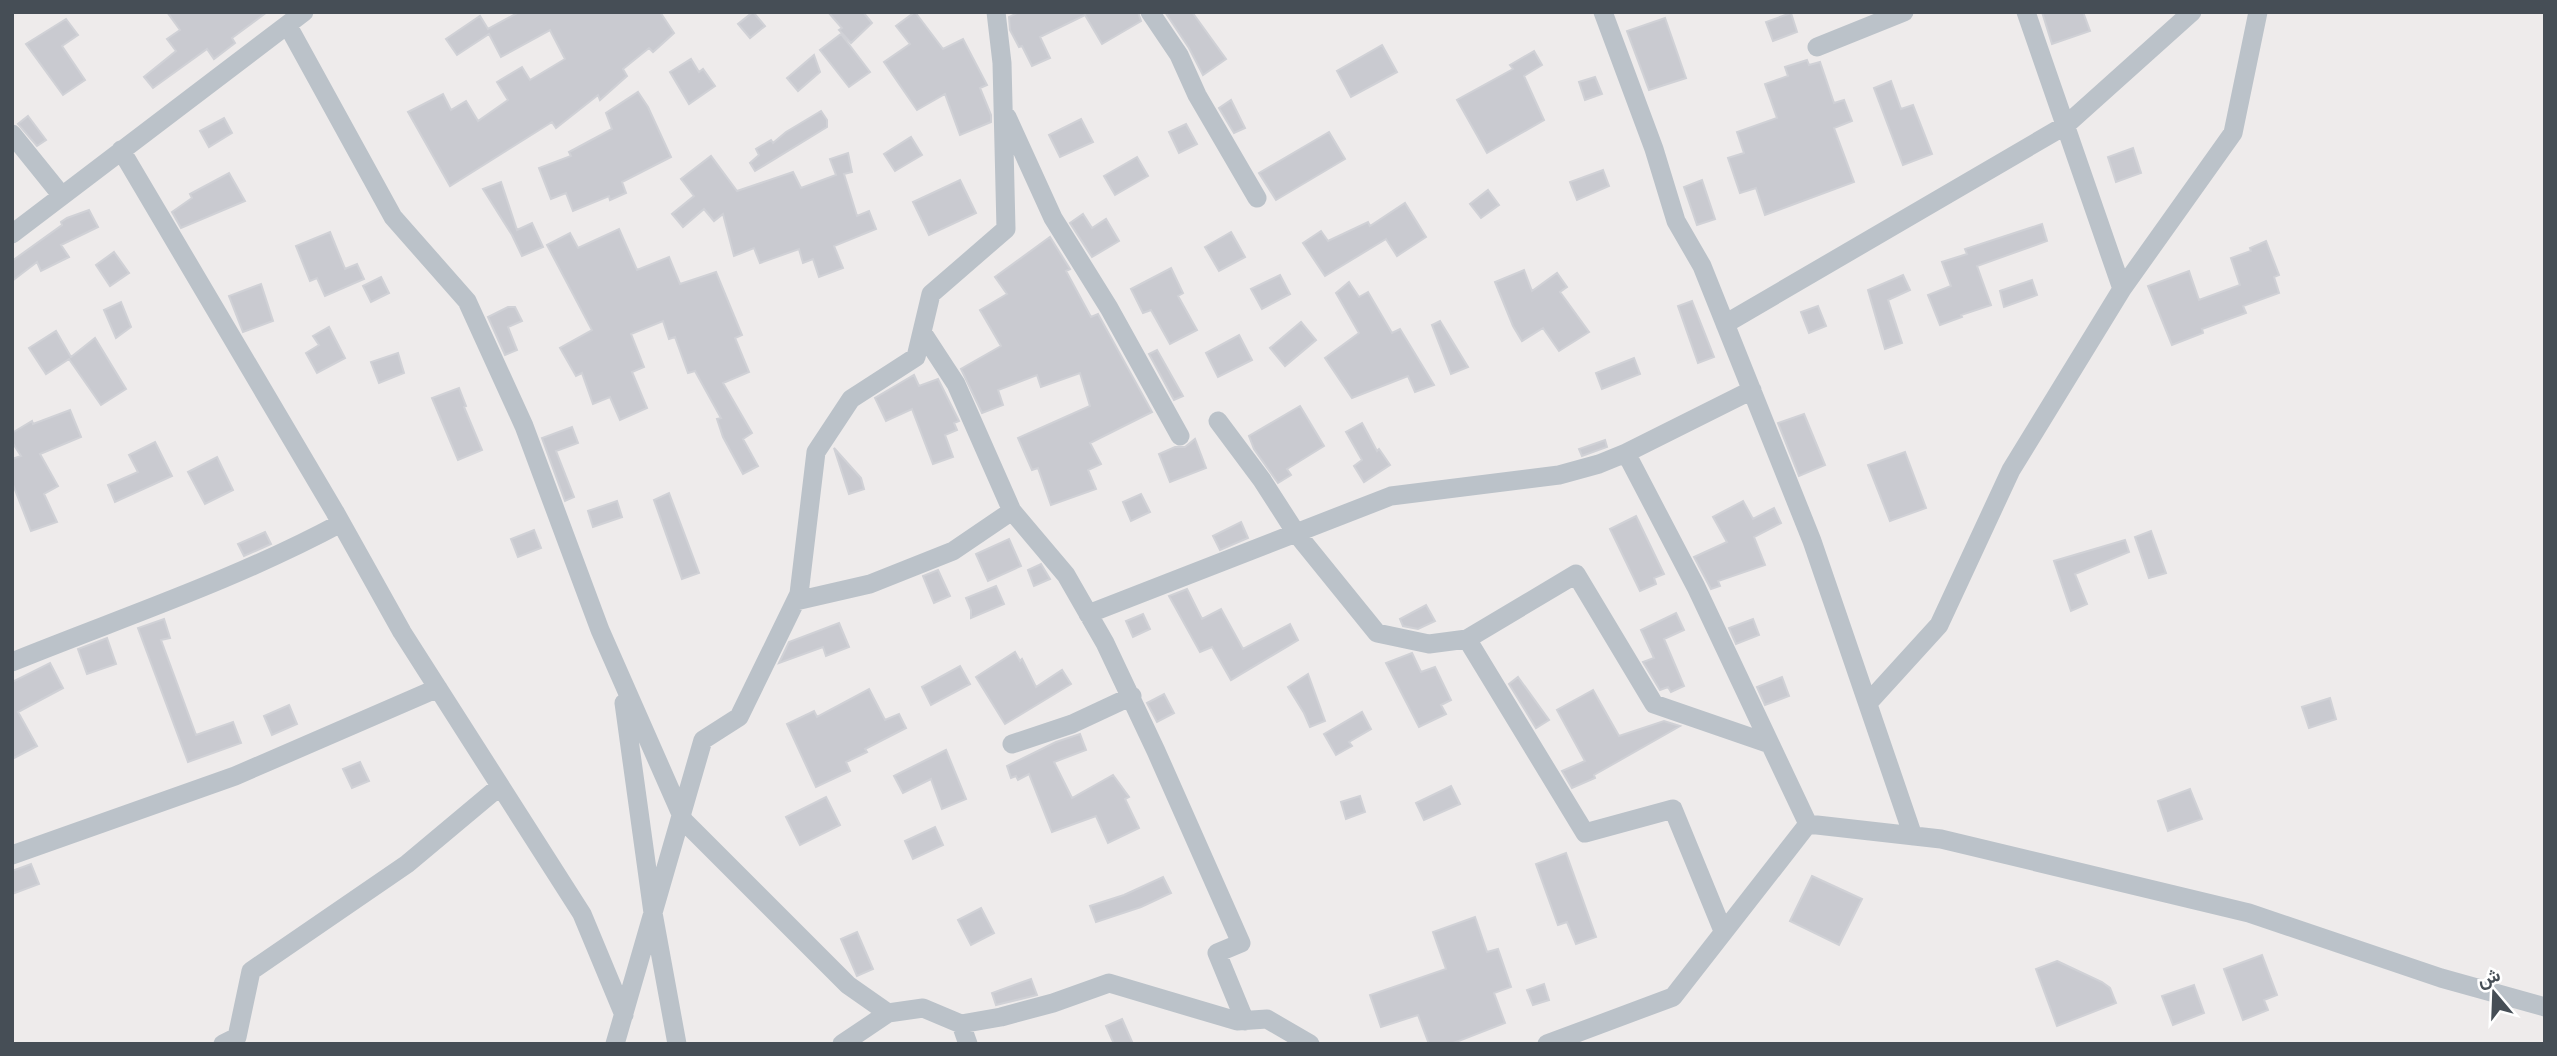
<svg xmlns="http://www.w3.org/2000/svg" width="2557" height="1056" font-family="'Asap Condensed',Vazirmatn,sans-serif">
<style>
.building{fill:#c9cad0;stroke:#d0d1d6;stroke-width:2}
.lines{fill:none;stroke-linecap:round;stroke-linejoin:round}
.street{stroke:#bbc2c9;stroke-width:19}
</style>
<rect width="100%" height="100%" fill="#eeebeb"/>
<path class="building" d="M167,12H267L232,38L235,43L214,59L207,49L153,88L144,77L176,51L167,39L180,30Z
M519,12H660L674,33L653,52L649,48L623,69L627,76L600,100L598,95L556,128L552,122L450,186L408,112L443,94L451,110L466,101L478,121L508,100L497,82L522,67L530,80L565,59L550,30L501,57L489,34L457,55L446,39L480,16L488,29Z
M753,12L765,26L750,38L738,24Z
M828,12H863L872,23L851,43L839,30L842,28Z
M915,12L943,49L963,39L987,85L980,88L991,115V122L960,135L945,94L917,110L884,62L910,44L896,26Z
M1019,12H1138L1141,21L1102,44L1085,15L1040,37L1050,58L1032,66L1022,46L1019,47L1010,30L1009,17Z
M1165,12H1192L1226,59L1203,75L1189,48Z
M2042,12H2083L2090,31L2052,44Z
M1791,13L1797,32L1773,41L1766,22Z
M1665,18L1686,78L1649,90L1627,31Z
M66,19L78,35L62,46L85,80L63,95L26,44Z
M841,34L870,72L849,87L820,50Z
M1382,45L1397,72L1351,97L1337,71Z
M1534,51L1542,65L1524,76L1544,120L1487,153L1457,100L1513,69L1510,65Z
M814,55L820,72L798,91L787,78Z
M691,59L699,72L703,69L715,86L689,104L670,72Z
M1807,60L1809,65L1820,62L1834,103L1844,100L1852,121L1834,128L1854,182L1765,215L1756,188L1740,193L1728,158L1744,153L1737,132L1777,118L1765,84L1788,76L1785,67Z
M1595,77L1602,94L1585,100L1579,82Z
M1891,81L1901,109L1913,105L1932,154L1903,165L1874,88Z
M638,92L648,107L671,157L622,182L626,193L610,200L609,196L573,211L566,193L551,199L539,168L571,156L569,152L612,129L606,113Z
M1231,100L1245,128L1234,133L1219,108Z
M821,111L827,120V127L755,171L750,163L759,155L756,149L771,140L773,143L786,132Z
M28,116L46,140L37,146L18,124Z
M224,118L232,133L209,147L200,131Z
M1081,119L1093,142L1060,157L1049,135Z
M1186,124L1197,144L1179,153L1169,132Z
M1329,132L1345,159L1276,200L1259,173Z
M911,137L922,155L895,171L884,154Z
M2133,148L2141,173L2116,182L2108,157Z
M848,153L852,172L844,174L857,216L869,211L876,229L834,246L843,268L819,277L813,259L803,263L799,249L760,263L754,248L734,256L723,214L714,221L704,209L683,227L672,214L694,196L681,179L711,156L737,191L793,172L801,188L836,175L830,159Z
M1137,157L1148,176L1115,195L1104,176Z
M1603,170L1609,186L1577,200L1570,182Z
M229,173L245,201L181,228L172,212L192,198L190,194Z
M960,180L976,213L929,235L913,202Z
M1702,180L1715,219L1697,225L1684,187Z
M501,182L517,230L532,223L543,247L522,256L512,235L483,189Z
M1488,190L1499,205L1481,218L1470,204Z
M1405,203L1426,237L1397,256L1386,239L1325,276L1303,243L1321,231L1328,241L1368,222L1370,226Z
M89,210L98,227L61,245L69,257L41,271L37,262L12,281V261L62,225L61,222L67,218Z
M1083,214L1092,228L1106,219L1119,241L1092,257L1070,223Z
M2042,224L2047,241L1977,266L1991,305L1961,315L1962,317L1940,325L1928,295L1951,286L1942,262L1967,254L1965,249Z
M619,229L637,270L669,257L680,284L716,272L742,335L735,338L749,372L723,383L752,433L743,439L758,466L743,474L723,437L717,419L721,418L695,371L688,373L675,337L669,339L663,321L631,334L644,367L632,372L647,408L620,420L610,397L593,404L582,373L576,376L560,348L592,330L547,245L570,233L578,248Z
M330,232L345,269L357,264L364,279L325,296L317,278L310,281L296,246Z
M1231,232L1245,257L1219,271L1205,247Z
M1050,237L1070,269L1066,271L1091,317L1098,314L1152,412L1090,443L1101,464L1088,470L1096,489L1051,505L1038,468L1032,470L1018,438L1090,406L1080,373L1041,387L1037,375L998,390L1003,405L982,413L961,369L1001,346L980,310L1007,294L995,277Z
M2266,241L2279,275L2274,277L2279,293L2243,306L2246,313L2202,329L2203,333L2172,345L2148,286L2189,271L2199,300L2240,285L2231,258L2251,251L2250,248Z
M114,252L129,273L110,286L96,265Z
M1171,268L1183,293L1178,296L1197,330L1170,344L1151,310L1143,313L1131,289Z
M1524,270L1532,291L1557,273L1567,287L1560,292L1589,332L1559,351L1543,328L1522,341L1513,326L1495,282Z
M1280,275L1290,294L1262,309L1251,289Z
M1903,275L1910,290L1888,300L1902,343L1885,349L1868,290Z
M381,277L389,293L371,302L363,286Z
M2032,280L2037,295L2004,307L2000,291Z
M1349,282L1359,297L1368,292L1392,333L1400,329L1434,385L1415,392L1408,376L1352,398L1325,358L1359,333L1336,293Z
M261,284L273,321L243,332L229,296Z
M1692,301L1714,357L1698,363L1678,306Z
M121,302L131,327L116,338L104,310Z
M1818,306L1826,326L1809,333L1801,312Z
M508,307H515L522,321L508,327L517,350L505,355L488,317Z
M1440,321L1468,367L1451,374L1432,325Z
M1301,322L1316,340L1285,366L1270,348Z
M329,327L345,358L317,373L306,353L319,345L313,336Z
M56,331L71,357L95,338L126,389L101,405L69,359L46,374L29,348Z
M1239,335L1252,360L1218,377L1206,353Z
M1157,350L1183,396L1174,400L1149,354Z
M398,353L404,373L379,383L371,362Z
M1634,358L1640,374L1602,389L1596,373Z
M914,375L919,386L938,379L959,421L954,423L957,430L945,435L953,457L933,464L912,409L886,421L875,398Z
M459,388L466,406L464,407L482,450L458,460L432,398Z
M1300,406L1324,446L1287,469L1291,475L1278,483L1254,449L1249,436Z
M70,410L81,437L40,454L58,486L44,494L57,522L31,531L12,482V459L21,456L12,442V433L32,421L33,424Z
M1804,414L1825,465L1799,476L1778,423Z
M1362,423L1377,451L1379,449L1390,465L1364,482L1354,466L1362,460L1346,432Z
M572,427L578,443L556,451L574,497L565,501L542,438Z
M1195,439L1206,468L1170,482L1159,454L1175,447H1185Z
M1605,440L1607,447L1582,456L1579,449Z
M155,442L172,476L115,502L108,485L138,472L129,455Z
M834,448L861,478L864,489L849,494Z
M1905,452L1926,508L1890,521L1868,465Z
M217,457L233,490L205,504L188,472Z
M669,493L699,573L682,579L654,500Z
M1141,494L1150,512L1131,521L1123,502Z
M617,501L622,517L593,527L588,511Z
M1743,501L1753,519L1774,508L1781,523L1754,537L1765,565L1718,581L1720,586L1711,589L1694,557L1727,542L1713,517Z
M1636,516L1664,574L1654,578L1656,584L1640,591L1610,529Z
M1241,522L1248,538L1220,550L1213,536Z
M534,530L541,548L518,557L511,539Z
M2151,531L2166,573L2149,578L2135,537Z
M265,532L271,544L244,556L238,544Z
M1009,539L1021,566L988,581L976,554Z
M2125,540L2129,552L2075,574L2087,604L2071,611L2054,561Z
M1041,564L1050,579L1034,586L1028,570Z
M938,570L950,596L934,603L923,576Z
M996,586L1004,604L971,618V610L966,598Z
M1187,589L1202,619L1221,609L1243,649L1290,624L1298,640L1231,680L1212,647L1200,652L1169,596Z
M1426,605L1435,621L1418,629L1403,626L1400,619Z
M1676,613L1684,630L1664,639L1684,686L1671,692L1668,687L1660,690L1643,662L1654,658L1641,630Z
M1143,614L1150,629L1133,637L1126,621Z
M164,619L170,638L161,640L196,735L233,722L241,743L188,762L138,628Z
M1753,619L1759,635L1736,644L1729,628Z
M839,623L849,647L826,656L823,647L779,663L789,642Z
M107,638L116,664L87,674L78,649Z
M1015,652L1020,661L1022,659L1036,687L1062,670L1071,684L1005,724L976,677Z
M1412,653L1421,672L1435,667L1451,700L1441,705L1446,714L1419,727L1386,663Z
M50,663L63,688L18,712L37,746L12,759V682Z
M960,666L970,684L931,705L922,687Z
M1308,674L1325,721L1310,727L1304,713L1288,687Z
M1518,677L1549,720L1536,728L1509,684Z
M1782,677L1789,696L1765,705L1757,687Z
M869,689L885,720L899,714L906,728L865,749L867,752L846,762L850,771L816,787L787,724L814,711L817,717Z
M1593,690L1619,736L1664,721L1680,726L1594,775L1595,778L1572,788L1562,771L1585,761L1557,710Z
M1164,694L1174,713L1157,722L1147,703Z
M2330,698L2336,719L2309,728L2302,707Z
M289,705L297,724L272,735L264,716Z
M1362,712L1371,729L1349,742L1352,746L1336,755L1324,734Z
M1080,734L1086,750L1054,762L1072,798L1113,775L1129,797L1125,799L1139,828L1108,843L1096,816L1052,832L1029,774L1018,780L1016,776L1011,778L1007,766L1056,742Z
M946,750L966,799L942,809L931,779L903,793L894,776Z
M360,762L369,781L352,788L343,769Z
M1451,786L1460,804L1424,820L1416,803Z
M2190,789L2202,819L2168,831L2158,801Z
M1360,796L1365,812L1346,819L1341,802Z
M826,797L840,825L800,845L786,817Z
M935,827L943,845L913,859L905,841Z
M1566,853L1596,937L1576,944L1567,922L1558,925L1536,864Z
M31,864L39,884L12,894V871Z
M1812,876L1862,899L1839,945L1790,921Z
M1163,877L1171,893L1141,907L1096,922L1090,906L1124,895Z
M981,908L994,933L971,945L958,920Z
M1475,917L1487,952L1498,949L1511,987L1494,993L1505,1023L1451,1044H1429L1418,1015L1381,1027L1370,995L1446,969L1433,932Z
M857,932L873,969L857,976L841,939Z
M2262,955L2277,995L2264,1000L2268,1010L2243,1020L2224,969Z
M2057,961L2102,982L2110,988L2116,1003L2057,1026L2036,969Z
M1031,979L1037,995L996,1005L992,993Z
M1544,984L1549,1000L1533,1005L1527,990Z
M2194,985L2204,1013L2173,1025L2162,996Z
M1122,1019L1133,1044H1114L1106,1026Z"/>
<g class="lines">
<path class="street" d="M1150,12L1179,55L1197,95L1257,198
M1603,12L1654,149L1676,221L1702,266L1812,541L1913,836
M2026,12L2122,289
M288,26L393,217L467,301L524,426L600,630L684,821L848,985L888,1013
M1817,47L1904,12
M1007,117L1053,218L1109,308L1180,436
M12,134L62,196
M121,150L335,512L402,632L582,914L624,1015
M12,234L304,12
M1725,324L2066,125L2192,12
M1218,421L1262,480L1296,533L1377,633L1429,644L1467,639L1576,574L1654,704L1770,744
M1626,453L1696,587L1808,824
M1012,511L1066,575L1105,643L1156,751L1241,943L1217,953L1245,1021
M796,601L870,584L953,551L1012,511L956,384L922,332
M1088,614L1391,496L1559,475L1599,464L1626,453L1752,390
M1467,639L1585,833L1673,809L1723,931
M12,662C123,617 235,580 341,523
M624,703L653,913L677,1044
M1868,703L1939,625L2011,470L2122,289L2233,133L2258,12
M1012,744L1072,724L1132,696
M12,855L235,776L438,688
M961,1024L968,1044
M223,1044L237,1037L251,971L407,864L499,787
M615,1044L703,740L739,717L799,594L816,452L851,399L916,357L931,294L1006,229L1002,63L996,12
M842,1044L888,1013L923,1008L961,1024L1001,1017L1053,1003L1109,983L1237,1021L1267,1019L1310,1044
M1547,1044L1673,997L1808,824L1941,839L2249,913L2441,978L2545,1007"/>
</g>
<rect width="2557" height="1056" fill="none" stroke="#464e56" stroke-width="28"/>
<g transform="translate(2494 993) rotate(341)" stroke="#ffffff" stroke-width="5" paint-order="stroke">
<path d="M0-5L12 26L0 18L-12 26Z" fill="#464e56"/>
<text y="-10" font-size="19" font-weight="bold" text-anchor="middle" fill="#464e56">ش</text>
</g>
</svg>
